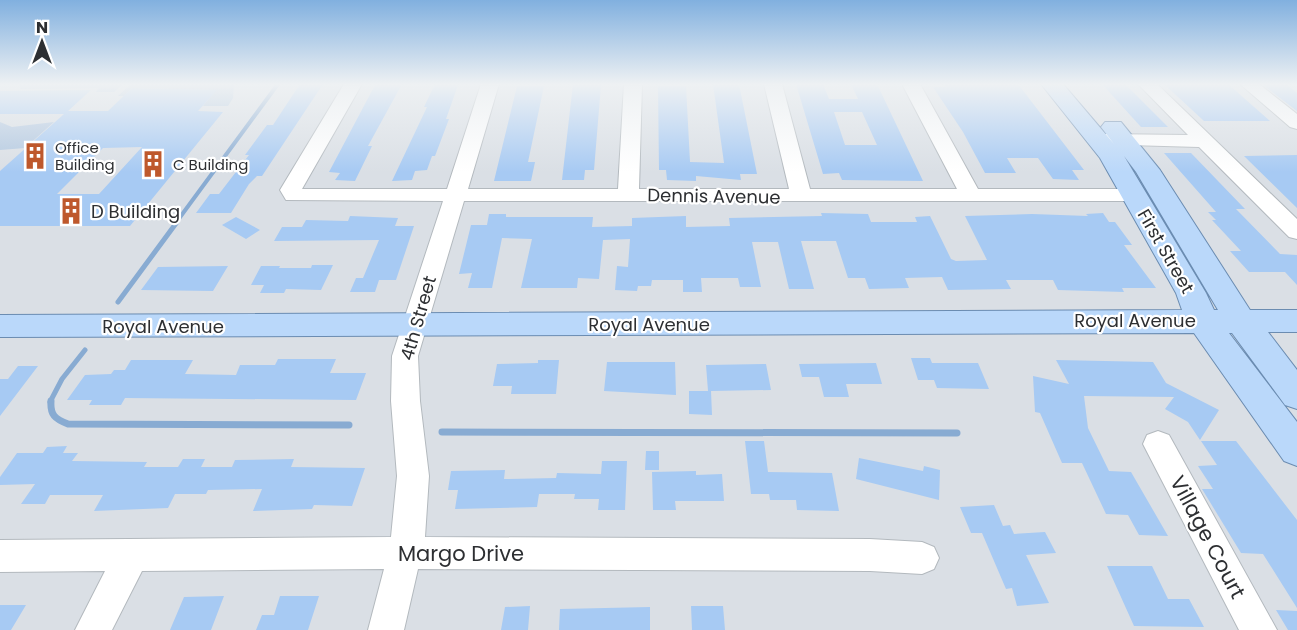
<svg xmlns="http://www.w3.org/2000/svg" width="1297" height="630" font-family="Poppins,sans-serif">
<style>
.green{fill:#b1c7e0}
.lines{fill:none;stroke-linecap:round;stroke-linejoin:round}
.stream-far2{stroke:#88abd2;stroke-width:4}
.stream-far1{stroke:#88abd2;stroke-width:5}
.stream{stroke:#88abd2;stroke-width:7}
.building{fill:#a7caf3;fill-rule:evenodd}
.minor-casing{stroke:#b3b9be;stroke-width:2}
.major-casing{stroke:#6b8cb1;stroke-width:2}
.minor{fill:#fff;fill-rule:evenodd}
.major{fill:#bad8fa;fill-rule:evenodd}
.labels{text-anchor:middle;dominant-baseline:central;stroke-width:4.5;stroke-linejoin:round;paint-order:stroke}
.far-poi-label{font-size:15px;fill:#2d2f32;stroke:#fff;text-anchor:start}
.street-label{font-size:18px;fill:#2d2f32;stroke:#fff}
.poi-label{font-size:18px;fill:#2d2f32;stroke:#fff;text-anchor:start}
.near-street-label{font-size:21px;fill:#2d2f32;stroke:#fff}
</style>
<rect width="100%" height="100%" fill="#dadfe5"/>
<path class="green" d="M19,84H123L114,92H96L99,88L21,89Z
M131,84H234L233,98L228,106H203L216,90L132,88L124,96H118Z
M0,122L12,127L54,122L25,148L0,150Z"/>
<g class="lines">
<path class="stream-far2" d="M175,224L278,84"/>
<path class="stream-far1" d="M118,302L177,222
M50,402L62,379L85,350"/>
<path class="stream" d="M51,401C50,415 55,419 68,424L349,425
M442,432L957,433"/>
</g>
<path class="building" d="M300,84H323L262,176H257L249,184L231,213H196L210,194H219L249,155H245L267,125H273Z
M402,84L368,146H372L355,181L335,180L340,173L329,172L375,85Z
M435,84L458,85L446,119H449L435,156H432L427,170L415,171L412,180L392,181L427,107H424Z
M573,84L601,85L594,170H585L584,180H562Z
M713,84H739L757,174H740L741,180L696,176V181L667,180L666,170H659L658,86H686L690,162L724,163Z
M796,84H823L829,99H858L851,84H877L923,181L842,180L839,173L823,174ZM834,112H862L877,145H845Z
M944,84H1018L1084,170H1072L1079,180L1053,179L1038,158H1007L1016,173H985L963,132L933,87H946Z
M1102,84L1126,85L1168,127H1141Z
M1164,84H1228L1270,121H1204Z
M1262,84H1286L1297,93V111Z
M517,86H544L528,162H535L531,181H494Z
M132,88L217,90L198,111L223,112L130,226H0V171L64,114H0V91L91,90L68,111H108ZM142,147L99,194H57L103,148Z
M1164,153H1191L1245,209H1236L1280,254L1297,255V285L1285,272H1249L1230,251H1241L1212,220H1216L1208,212H1216Z
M1297,155V208L1244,156Z
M821,213L868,214L871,222H917L915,217L930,216L951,259L956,261L987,260L965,216L1032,214L1088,216L1086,214L1103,213L1109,222H1115L1132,245H1124L1156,288H1122L1124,292L1058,290L1053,280H1006L1011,289L948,290L942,277L905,278L909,288L869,289L865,278H848L836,241H801L814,289H789L778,242H752L761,287H740L738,278H701L702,292H683V280H652L651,286H638L637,291L615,290L617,266L628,267L630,239L603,240L599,279L578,278L577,288H521L532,239L502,238L492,288H468L472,273L459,274L471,225H487L489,214H506V217H593L592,227L632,226V218L686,216V227L730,226L729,218L822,216Z
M350,216L398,218L395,226H414L396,280H379L375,292H350L356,278H363L379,240L274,241L282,227H302L306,220L348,221Z
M236,217L260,230L246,239L222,225Z
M312,265H333L321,290L286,289L284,293H260L264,285H251L261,266H280L279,268H311Z
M228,266L213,291L141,290L158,267Z
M911,358H930L932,363H978L989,389L937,388L934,380H918Z
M278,359H336L330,373H366L356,400L125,398L121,405H89L92,400H67L85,375L111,374L114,370H125L131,360H193L185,374L236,375L240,365H275Z
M538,360H559L556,394H511L512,386H493L497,364L538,363Z
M1056,360L1153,362L1166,383L1219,410L1200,440L1188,422L1165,409L1174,397L1084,396L1088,428L1109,471L1131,472L1168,536L1139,535L1128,515L1106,514L1082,463H1062L1040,413L1035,412L1033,376L1069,384Z
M607,362H675L676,395L604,391Z
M876,363L882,384H846L849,397H824L819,377H802L799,364Z
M766,364L771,390L711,391L712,415L689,414V391H708L706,365Z
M18,366H38L0,416V379H8Z
M745,441H764L768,472L832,473L839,511L797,510L796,500H770L769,494H751Z
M1201,441H1236L1297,520V608L1263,554L1241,553L1202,489H1213L1198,466L1217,465Z
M67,446L63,453H78L72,461L147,462L144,467H178L183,459H205L201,467H232L235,460L294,459L291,467L365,468L352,506L314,505L312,509L253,511L262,489L208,490L206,494H175L168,508L94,511L103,495H50L45,504H21L35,484L0,485V477L17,453H43L47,447Z
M646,451H659V470H645Z
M859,458L923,471L924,466L940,470L939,500L856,479Z
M602,461H627L625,510H598L599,499H574L575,494H539L537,507L455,509L458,490H448L451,471L505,470L504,479L556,478L557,473L601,474Z
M696,471V475L722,474L724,501H675L676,510H653L652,472Z
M994,505L1003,526L1010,525L1014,534L1045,532L1056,553L1026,555L1049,603L1017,606L1012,588L1006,589L982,533H971L960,507Z
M1107,566H1152L1168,599H1189L1204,627L1134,626Z
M224,596L211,630H170L184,597Z
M280,596H319L308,630H256L262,615H274Z
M0,605H26L11,630H0Z
M530,606L528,630H501L505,607Z
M691,606H723L725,630H692Z
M650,607V630H559L560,609Z
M1276,610L1297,611V630H1288Z"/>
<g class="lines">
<defs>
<path id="minor" d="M344,84H362L302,189H447L481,84H499L468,189H618L624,84H642L639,189H789L764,84H782L810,189H957L902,84H920L978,189H1134L1142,190L1145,195L1142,200L1134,201H464L418,356L420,401L429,476L425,537L870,539L922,542L934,547L939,558L934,569L922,574L870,571L418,569L404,630H368L384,569L142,571L112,630H75L105,571L0,572V540L391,537L397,476L391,401L392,356L443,201L286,200L280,190Z
M1138,84H1157L1297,219V239L1289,237L1199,147L1094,144L1091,140L1094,136L1101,134L1188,135Z
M1240,84H1259L1297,114V129L1290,127Z
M1158,431L1169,435L1277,630H1239L1143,444L1147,435Z"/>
<path id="major" d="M1041,84H1063L1114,144L1101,127L1105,122H1121L1160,170L1250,310H1297V332H1268L1297,370V409L1285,405L1232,333H1229L1297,422V466L1284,461L1194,333L0,337V315L1182,310L1176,293L1100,158ZM1124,156L1136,172L1218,310H1214L1206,293Z"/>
</defs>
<use href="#minor" class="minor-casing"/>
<use href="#major" class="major-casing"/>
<use href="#minor" class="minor"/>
<use href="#major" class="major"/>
</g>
<linearGradient id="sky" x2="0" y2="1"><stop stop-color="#81b0df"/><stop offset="0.49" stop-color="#eef1f3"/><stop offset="1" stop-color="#eef1f3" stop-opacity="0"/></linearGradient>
<rect width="1297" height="172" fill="url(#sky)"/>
<defs>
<symbol id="building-bare" viewBox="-9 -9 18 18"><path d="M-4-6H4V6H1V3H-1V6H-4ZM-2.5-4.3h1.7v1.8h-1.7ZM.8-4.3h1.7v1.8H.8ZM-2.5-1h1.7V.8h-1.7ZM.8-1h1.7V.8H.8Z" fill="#be582c" stroke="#fff" stroke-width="2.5" paint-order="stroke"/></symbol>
</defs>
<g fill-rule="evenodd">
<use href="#building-bare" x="16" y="137" width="38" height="38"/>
<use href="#building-bare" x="134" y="145" width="38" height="38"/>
<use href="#building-bare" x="52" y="192" width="38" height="38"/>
</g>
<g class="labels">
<g class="far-poi-label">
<text x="55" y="147">Office<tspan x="55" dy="17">Building</tspan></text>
<text x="173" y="164">C Building</text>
</g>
<g class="street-label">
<text transform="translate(714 196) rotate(1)">Dennis Avenue</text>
<text transform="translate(1166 251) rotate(60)">First Street</text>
<text transform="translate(418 318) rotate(-74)">4th Street</text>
<text x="1135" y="320">Royal Avenue</text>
<text x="649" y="324">Royal Avenue</text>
<text x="163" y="326">Royal Avenue</text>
</g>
<g class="poi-label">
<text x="91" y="211">D Building</text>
</g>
<g class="near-street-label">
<text transform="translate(1208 537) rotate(62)">Village Court</text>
<text x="461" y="553">Margo Drive</text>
</g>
</g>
<g transform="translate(42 42)" stroke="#ffffff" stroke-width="4.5" paint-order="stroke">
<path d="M0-4.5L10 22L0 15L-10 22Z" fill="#2d2f32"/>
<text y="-9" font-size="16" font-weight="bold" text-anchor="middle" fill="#2d2f32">N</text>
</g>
</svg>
